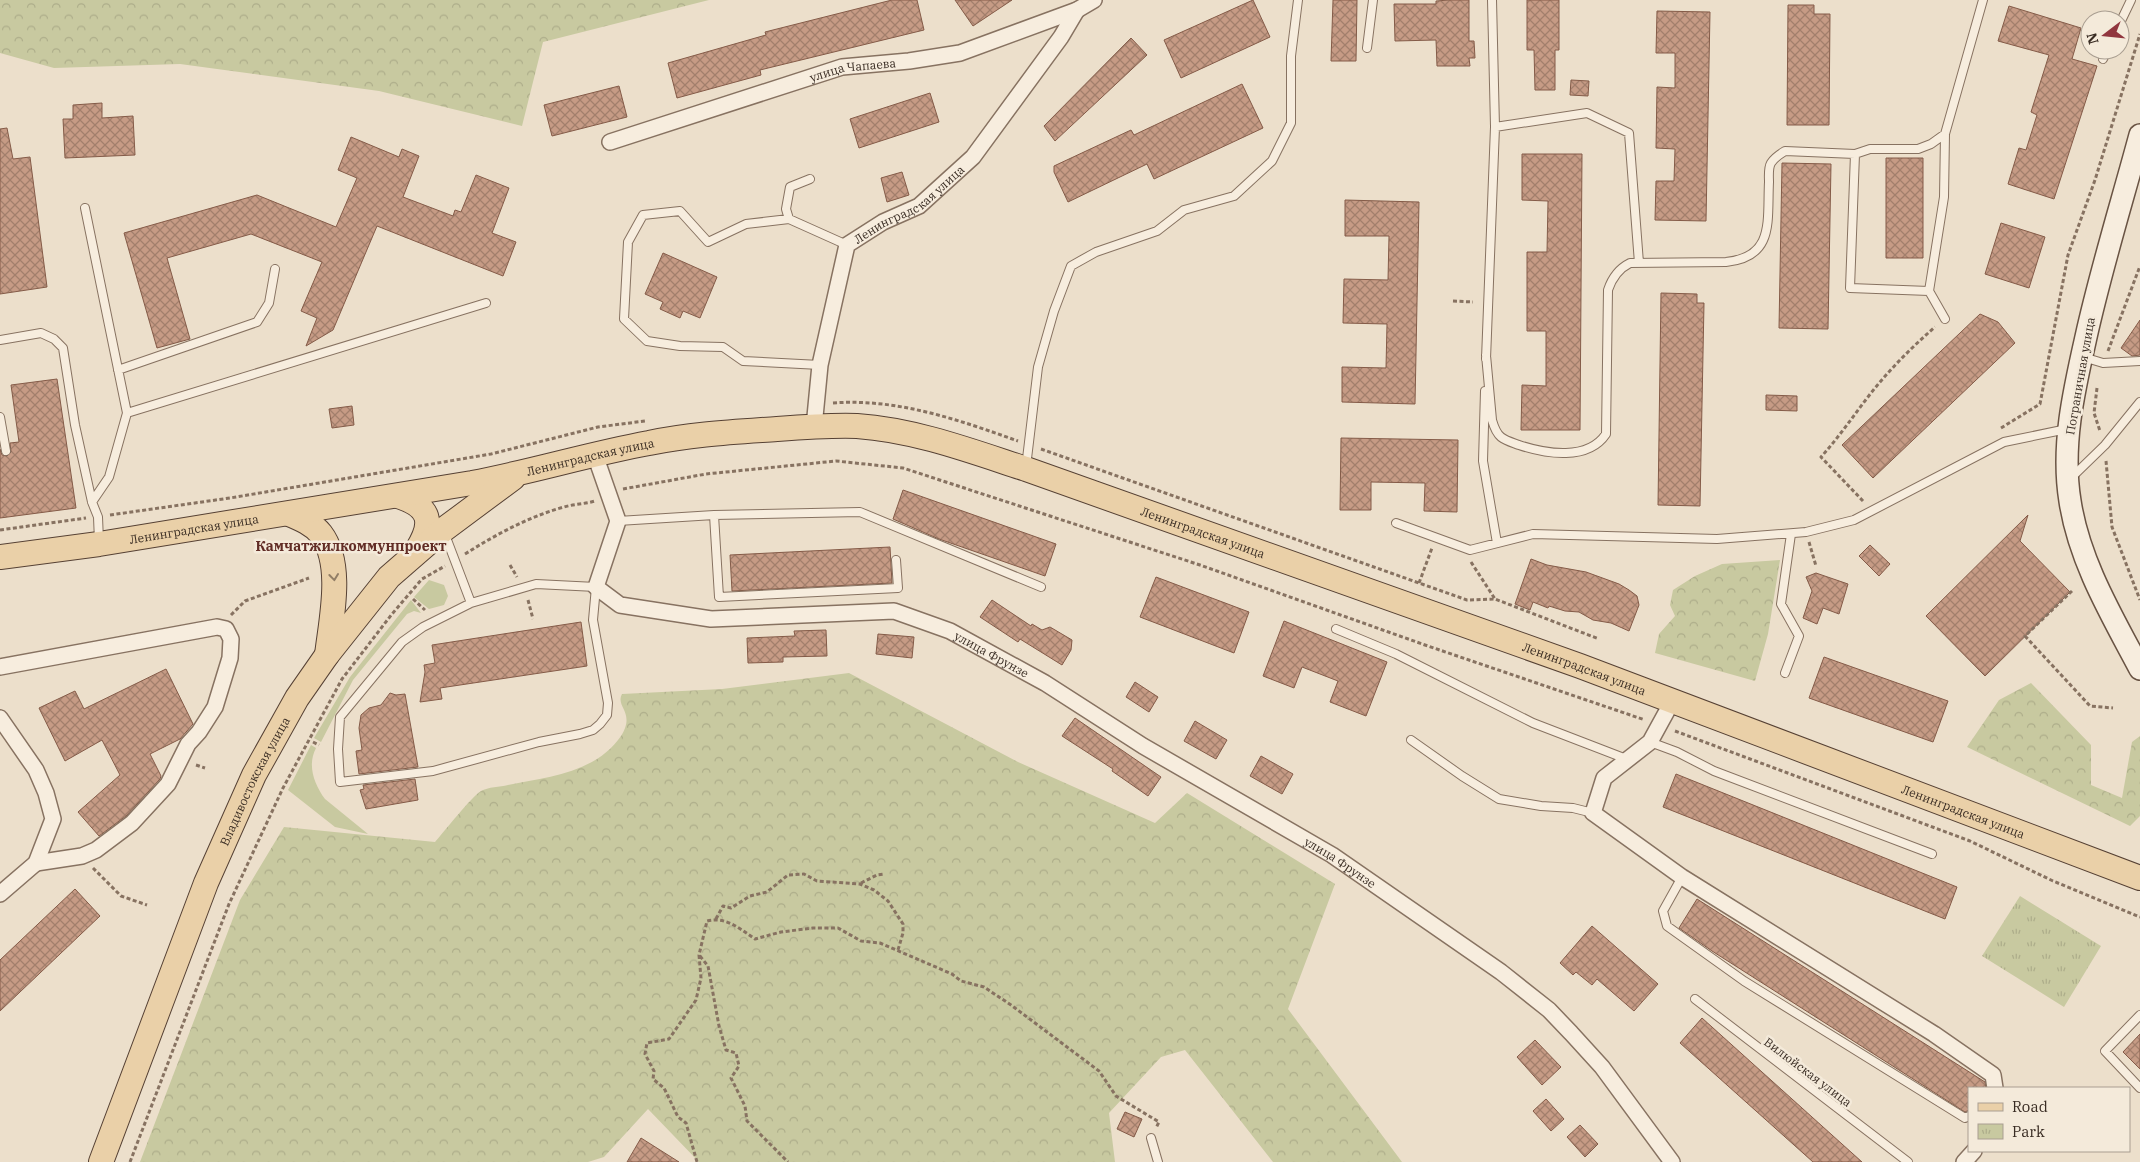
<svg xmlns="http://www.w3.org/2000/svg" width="2140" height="1162" font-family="'IBM Plex Serif',serif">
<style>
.grass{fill:#c8c9a0}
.forest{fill:url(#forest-crowns)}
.park{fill:url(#park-tufts)}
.building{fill:url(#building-cross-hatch);stroke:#845b48}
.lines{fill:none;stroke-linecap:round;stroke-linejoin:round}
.lane-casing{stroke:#877261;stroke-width:10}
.street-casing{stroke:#877261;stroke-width:18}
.secondary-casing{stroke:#695343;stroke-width:24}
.primary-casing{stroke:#564134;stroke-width:26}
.path{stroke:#877261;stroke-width:3;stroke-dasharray:4 2.5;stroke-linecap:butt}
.lane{stroke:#f7edde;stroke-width:8}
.street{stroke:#f7edde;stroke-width:15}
.secondary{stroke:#f7edde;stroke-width:21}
.primary{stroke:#ead0a8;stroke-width:24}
.oneway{stroke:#927e66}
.labels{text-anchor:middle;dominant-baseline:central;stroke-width:5;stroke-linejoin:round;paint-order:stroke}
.street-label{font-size:12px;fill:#392c23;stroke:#f4eada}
.neighbourhood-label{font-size:14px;font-weight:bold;fill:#622d26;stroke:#f4eada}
</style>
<defs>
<pattern id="forest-crowns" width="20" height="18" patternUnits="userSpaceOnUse" patternTransform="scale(1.25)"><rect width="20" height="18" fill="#c8c9a0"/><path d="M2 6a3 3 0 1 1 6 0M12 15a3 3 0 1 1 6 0" fill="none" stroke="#adad8a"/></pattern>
<pattern id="park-tufts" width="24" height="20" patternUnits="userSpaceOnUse" patternTransform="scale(1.25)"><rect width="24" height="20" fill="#c8c9a0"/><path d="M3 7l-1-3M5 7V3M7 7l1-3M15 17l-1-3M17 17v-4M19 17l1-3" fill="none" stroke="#adad8a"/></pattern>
<pattern id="building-cross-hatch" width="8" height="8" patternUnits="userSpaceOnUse" patternTransform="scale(1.25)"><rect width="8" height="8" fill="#c69b85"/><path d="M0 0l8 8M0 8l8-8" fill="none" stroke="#a27f6c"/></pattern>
</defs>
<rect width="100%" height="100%" fill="#ecdfcb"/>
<path class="grass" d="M429,580L444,585L448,596L444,605L429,609L414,597Z
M411,600L421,613L414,611L407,614L353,680L321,742L314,738L350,677Z
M311,745L316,748C307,765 314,784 325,799L368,834L335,827L288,790Z"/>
<path class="forest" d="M0,0H709L543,42L522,126L379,91L180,64L54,68L0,53Z
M1780,560L1768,634L1755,681L1655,653L1659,634L1675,616L1670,605L1673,590L1695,576L1722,564Z
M849,673L1018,762L1155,823L1187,793L1335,884L1288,1009L1402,1162H1273L1185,1050L1161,1057L1109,1113L1115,1162H699L648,1109L604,1157L588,1162H140L240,900L284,827L435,842C443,833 473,795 481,791C488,787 500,787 508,785C547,777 596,773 621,736C636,712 615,707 622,694L722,689Z
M2031,683L2091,745V785L2122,798L2132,742L2140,736V816L2130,826L1967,747L1999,700Z"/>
<path class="park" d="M2020,896L2101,946L2064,1007L1982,956Z"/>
<path class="building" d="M892,0H917L924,30L760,70L761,75L677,98L668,63L766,35L765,32Z
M955,0H1012L973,26Z
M1253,0L1270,37L1181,78L1164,40Z
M1333,0H1357L1356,61H1331Z
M1449,0H1469V41H1474L1475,58H1469L1470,66H1437L1436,40L1395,41L1394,4H1436V1Z
M1527,0H1559V50H1555V90H1535L1534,50H1527Z
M1788,5H1814V14H1830L1829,125H1787Z
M2009,6L2081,28L2072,59L2097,66L2054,199L2008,184L2019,148L2026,150L2037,115L2031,112L2049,55L1998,41Z
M1657,11L1710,12L1706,221L1655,220L1656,181H1674L1675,149L1656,148L1657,87L1675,88V53H1656Z
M1131,38L1147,55L1055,141L1044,126Z
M1571,80L1589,81L1588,96L1570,95Z
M1242,84L1263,128L1154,179L1147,164L1068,202L1054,172V166L1131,130L1134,135Z
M619,86L627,117L552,136L544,105Z
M930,93L939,122L859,148L850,119Z
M102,103V118L133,116L135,155L65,158L63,119H73V105Z
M7,128L13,159L30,157L47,287L0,294V129Z
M351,137L399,157L402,149L419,156L403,197L453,216L455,210L461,212L476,175L509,188L492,233L516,242L503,276L377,226L333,330L306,346L317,318L301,311L322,262L251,234L167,258L190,339L157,348L124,233L257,195L336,227L357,178L338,170Z
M1522,154H1582L1580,430H1521L1522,385L1546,386V331H1527V252H1547L1548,201L1522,200Z
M1886,158H1923V258H1886Z
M1782,163L1831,164L1828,329L1779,328Z
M902,172L909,195L887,202L881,178Z
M1345,200L1419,202L1415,404L1342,402V367L1386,368L1387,324L1343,323L1344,279L1388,280L1389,236H1345Z
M2001,223L2045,237L2029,288L1985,274Z
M663,253L717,277L700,318L683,311L680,318L660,309L663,302L645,294Z
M1661,293L1697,294V303H1704L1700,506L1658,505Z
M1980,314L1998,322L2015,343L1873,478L1842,445Z
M2140,320V355L2132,356L2121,348Z
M57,379L76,508L0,518V449L2,455L7,456L11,452L10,443L19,442L11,385Z
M1766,395L1797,396V411L1766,410Z
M352,406L354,425L332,428L329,409Z
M1341,438L1458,440L1457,512L1424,511L1425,483L1371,482V510H1340Z
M903,490L1056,544L1045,576L939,539L893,519Z
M2028,515L2020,541L2070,592L1985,676L1926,616Z
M1870,545L1890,564L1879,576L1859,556Z
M890,547L892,583L732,591L730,555Z
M1531,559L1547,565L1586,572L1619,584L1629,590L1637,596L1639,605L1629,631L1611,623L1593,620L1579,612L1565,611L1549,606L1548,608L1533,602L1530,610L1515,604Z
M1816,573L1848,584L1839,614L1823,608L1817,624L1803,618L1812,591L1806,577Z
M1156,577L1249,612L1234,653L1140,617Z
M992,600L1031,626L1032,624L1042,630L1050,627L1072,640L1071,650L1062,665L1020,639L1018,642L980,617Z
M1284,621L1387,662L1366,716L1330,702L1338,681L1302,667L1294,688L1263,676Z
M581,622L587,666L440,688L442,699L420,702L425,672L424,665L435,663L432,645Z
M826,630L827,656L783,657V662L748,663L747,638L795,636L794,631Z
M878,634L914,637L912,658L876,654Z
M1824,657L1948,701L1933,742L1809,698Z
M166,669L193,724L180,739L150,754L161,776L160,779L126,816L99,836L78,812L120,775L102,740L65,761L39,708L75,691L84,709Z
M1135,682L1158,697L1149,712L1126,697Z
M390,693L396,695L405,694L418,767L359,774L356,751L362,750L359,728L361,715L369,708L381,705Z
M1075,718L1161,777L1148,796L1112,771L1113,769L1062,736Z
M1195,721L1227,740L1216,759L1184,741Z
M1261,756L1293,774L1282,794L1250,776Z
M1676,774L1957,887L1945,919L1663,807Z
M415,779L418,800L366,809L360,790L364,789L363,785Z
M75,889L100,916L0,1011V960Z
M1697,899L1985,1082L1986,1088H1969V1110L1965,1112L1712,951L1679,928Z
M1592,926L1658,984L1634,1011L1597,979L1592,985L1576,972L1573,975L1560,963Z
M1702,1018L1862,1162H1813L1680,1043Z
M2140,1034V1069L2123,1052Z
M1535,1040L1561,1067L1542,1085L1517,1057Z
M1546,1099L1564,1119L1551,1131L1533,1111Z
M1125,1112L1142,1119L1134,1137L1117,1129Z
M1580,1125L1598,1144L1585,1157L1567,1137Z
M641,1138L679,1162H627Z"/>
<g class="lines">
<defs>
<path id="lane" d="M2120,23L2131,0
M1367,48L1373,0
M2103,59L2107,50
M1495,127L1587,113L1629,133L1639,263
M1855,154L1850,288L1929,291L1945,319
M810,179L790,187L786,209L789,219L847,245
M85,208L127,413L109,477L92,502
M789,219L746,224L708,242L680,211L643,215L628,242L624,319L647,341L680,346L723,347L743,361L820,365
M1929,291L1944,197L1945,134
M0,340L41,333L54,339L63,348L75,425L92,502L98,517L99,541
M1486,355L1492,420C1494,427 1496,433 1501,437C1506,441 1514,443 1519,445C1546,454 1588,461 1606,434L1608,290C1612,278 1618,269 1630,263L1726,262C1775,257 1767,221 1769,182C1769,177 1768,168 1771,163C1774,158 1780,154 1785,151L1855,154L1870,149H1918L1931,144L1945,134L1983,0
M2083,357L2103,363L2140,361
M1486,359L1495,127L1492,0
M118,370L257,322L269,303L275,269
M1485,391L1483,461L1497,543
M127,413L486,303
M0,417L6,451
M1026,467L1038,367L1054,311L1071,266L1096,252L1157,231L1184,210L1234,196L1272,161L1291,123V56L1298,0
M2071,478L2105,445L2140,402
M714,515L719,597L898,588L896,560
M618,521L714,515L860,512L1041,587
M1396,523L1470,550L1533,534L1717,539L1806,532L1854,520L2004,442L2067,429
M444,532L471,603
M536,584L596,587L593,620L608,703L607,715L600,724L593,730L580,734L539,742L433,771L340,782L338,749L340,717L402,642L423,627L471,603Z
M1336,629L1396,654L1533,723L1629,760
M1785,673L1799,636L1781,604L1791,534
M1411,740L1462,776L1499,799L1541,806L1573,808L1593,813
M1650,742L1677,752L1714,771L1932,854
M1682,877L1663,911L1667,926L1744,981L1965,1118L1969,1116
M1695,999L1908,1162
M2140,1015L2105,1051L2140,1088
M1151,1138L1158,1162"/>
<g id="street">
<path id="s1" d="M610,142L842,67L909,61L960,53L1077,10L1094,0"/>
<path id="s2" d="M814,427L820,365L847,245L883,222L919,206L973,157L1061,37L1077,10"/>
<path id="s3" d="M595,455L618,521L596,587L620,605L711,619L894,611L950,631L1045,683L1143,746L1332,855L1501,972L1549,1010L1571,1033L1602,1067L1672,1162"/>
<path d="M0,667L217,627L226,629L231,639L230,658L215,707L199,732L188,744L168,784L132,823L96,850L82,856L36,863"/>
<path d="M1673,700L1650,742L1604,778L1593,813L1682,877L1934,1034L1993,1075L1995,1088"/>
<path d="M0,718L36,770L46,793L53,819L36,863L0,894"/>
<path d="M1964,1162L1974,1151"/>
</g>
<path id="secondary" d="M2140,135C2122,202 2101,269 2086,337C2074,390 2061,446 2070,501C2079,561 2112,616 2140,669"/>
<g id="primary">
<path d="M398,496C431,507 434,522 417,550"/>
<path d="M289,514C301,519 313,524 321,534C344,564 331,620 327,655"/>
<path id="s4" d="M0,557L99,544L472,483C531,472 589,454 649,443C692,434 734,432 777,429C804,427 831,425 857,426C915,430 971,451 1026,469L1580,666L2140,878"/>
<path id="s5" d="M101,1162L206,883L254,775L297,698L327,655L389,577L443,530L513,478"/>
</g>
</defs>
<use href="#lane" class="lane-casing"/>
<use href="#street" class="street-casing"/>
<use href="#secondary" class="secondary-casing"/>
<use href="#primary" class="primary-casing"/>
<path class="path" d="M1453,301L1473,302
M2108,351L2140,266
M2097,388L2094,413L2100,431
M833,403C897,398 959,420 1018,441
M2001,428L2040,404L2068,255L2095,180L2140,34
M1041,449L1467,600L1495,599L1599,639
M2106,461L2112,527L2140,600
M623,489L706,474L836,461L903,468L1200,565L1425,645L1645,720
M1863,501L1821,457C1839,437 1854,415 1871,393C1890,369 1912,347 1935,327
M110,515L230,498L491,454L598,427L645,421
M0,530L86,518
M1809,542L1816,566
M465,554C497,534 528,517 564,507C574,504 585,504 595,501
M1471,562L1495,599
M510,565L517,577
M1419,583L1432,548
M2072,591L2025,636L2090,706L2113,708
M413,599L425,610
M528,600L533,619
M231,615L245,601L309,578
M1675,731L1970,841L2053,881L2140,917
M313,742L319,745
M196,765L205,768
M93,868L121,896L147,905
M861,883L877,875L885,874
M716,919L723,906L731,908L750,896L767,892L788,875L804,874L817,881L860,884L874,890L888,901L903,924V933L898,950
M700,956L708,966L719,1026L726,1050L736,1053L739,1066L731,1078L745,1106L747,1121L788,1162
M130,1162L229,904L283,788L342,679L392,614L422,579L445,566
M697,1162L686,1123L678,1117L664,1088L653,1079L654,1071L645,1054L647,1043L669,1039L696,1000L701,978L699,955L707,921C726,916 740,929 755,939L781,932L813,928H838L861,941L880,943L952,974L961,981L984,987L1011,1005L1099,1071L1116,1096L1159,1122L1156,1128"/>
<use href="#lane" class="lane"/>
<use href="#street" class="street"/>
<use href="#secondary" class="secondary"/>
<use href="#primary" class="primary"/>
</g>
<defs><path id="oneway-chevron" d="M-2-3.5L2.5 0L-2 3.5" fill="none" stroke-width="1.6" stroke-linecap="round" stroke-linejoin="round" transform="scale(1.25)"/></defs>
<use class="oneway" href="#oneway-chevron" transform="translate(334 577) rotate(83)"/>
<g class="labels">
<g class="street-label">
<text stroke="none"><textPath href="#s1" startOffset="254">улица Чапаева</textPath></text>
<text stroke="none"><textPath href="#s2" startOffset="260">Ленинградская улица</textPath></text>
<text transform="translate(2080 376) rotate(-80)">Пограничная улица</text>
<text stroke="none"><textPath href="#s4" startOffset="599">Ленинградская улица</textPath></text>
<text stroke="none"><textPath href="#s4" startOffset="196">Ленинградская улица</textPath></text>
<text stroke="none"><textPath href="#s4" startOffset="1231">Ленинградская улица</textPath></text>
<text stroke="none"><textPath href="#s3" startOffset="552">улица Фрунзе</textPath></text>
<text stroke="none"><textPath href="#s4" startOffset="1636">Ленинградская улица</textPath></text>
<text stroke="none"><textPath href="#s5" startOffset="411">Владивостокская улица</textPath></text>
<text stroke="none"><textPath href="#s4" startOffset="2041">Ленинградская улица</textPath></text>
<text stroke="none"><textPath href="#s3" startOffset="958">улица Фрунзе</textPath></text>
<text transform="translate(1808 1072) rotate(37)">Вилюйская улица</text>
</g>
<g class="neighbourhood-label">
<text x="351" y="546">Камчатжилкоммунпроект</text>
</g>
</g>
<rect x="1968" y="1087" width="162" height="65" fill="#f4eada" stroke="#a99e91"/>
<rect x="1978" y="1103" width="25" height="8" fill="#ead0a8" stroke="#a99e91"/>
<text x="2012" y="1112" font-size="15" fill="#392c23">Road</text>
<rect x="1978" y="1124" width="25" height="15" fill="url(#park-tufts)" stroke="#a99e91"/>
<text x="2012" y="1137" font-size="15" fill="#392c23">Park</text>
<g transform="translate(2105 35) rotate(254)"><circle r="24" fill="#f4eada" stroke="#a99e91"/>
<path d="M0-4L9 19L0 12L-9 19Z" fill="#91363e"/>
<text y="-8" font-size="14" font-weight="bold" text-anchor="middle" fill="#392c23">N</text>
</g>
</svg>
